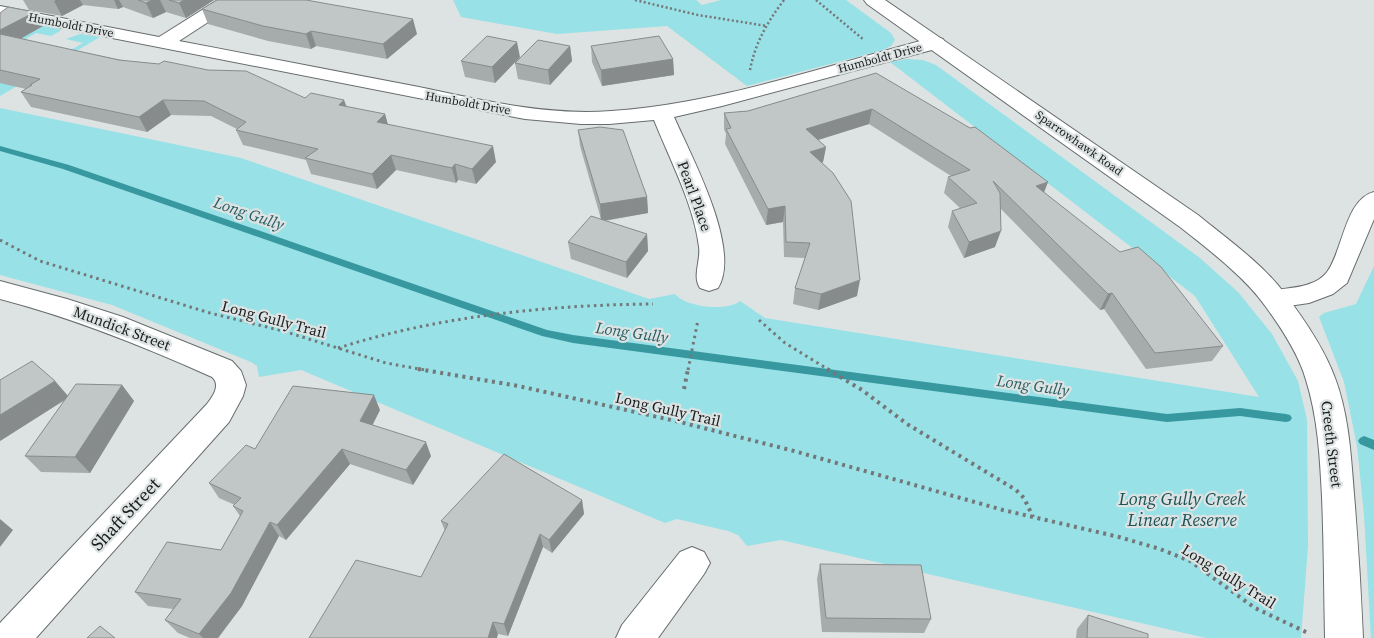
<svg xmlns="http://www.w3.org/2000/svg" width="1374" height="638" font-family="'Source Serif 4',serif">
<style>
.green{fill:#97e1e7}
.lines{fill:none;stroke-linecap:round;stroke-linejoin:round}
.stream{fill:#3898a0;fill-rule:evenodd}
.minor-casing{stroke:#676c6d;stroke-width:2}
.major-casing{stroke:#676c6d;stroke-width:2}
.path-far2{stroke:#747778;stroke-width:2.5;stroke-dasharray:2 2.5;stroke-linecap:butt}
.path-far1{stroke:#747778;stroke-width:3;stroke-dasharray:2.5 4;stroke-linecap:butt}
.path{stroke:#747778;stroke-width:4;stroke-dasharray:3 4.5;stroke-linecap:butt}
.minor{fill:#fff;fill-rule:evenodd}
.major{fill:#fff;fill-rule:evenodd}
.wall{fill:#a6abab}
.shaded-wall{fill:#878b8b}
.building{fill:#c1c7c7;stroke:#878b8b}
.labels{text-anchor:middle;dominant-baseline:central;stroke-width:4.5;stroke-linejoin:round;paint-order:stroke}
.far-street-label{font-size:12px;fill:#1b1d1e;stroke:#dde3e3}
.street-label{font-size:15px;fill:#1b1d1e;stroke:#dde3e3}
.water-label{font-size:16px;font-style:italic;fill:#275c61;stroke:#dde3e3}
.near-park-label{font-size:18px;font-style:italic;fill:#1d5357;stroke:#dde3e3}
.near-street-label{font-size:18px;fill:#1b1d1e;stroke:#dde3e3}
</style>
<rect width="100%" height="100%" fill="#dde3e3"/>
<path class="green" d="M453,0H696L702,5L721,0H846L891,33L895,40L891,46L883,50L747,86L667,26L557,34L461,17Z
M0,17L60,29V31L51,36L36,33L5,51L52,61L83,43L66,39L80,34L100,37L0,96Z
M907,59L923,60L936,65L1200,258L1238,292L1272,334L1298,381L1307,420L1308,546L1301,638H1206L781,540L747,546L738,535L728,531L677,519L665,523L301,370L259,377L257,366L251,362L112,305L0,275V108L241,158L649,299L675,294C685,307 727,312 740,301L765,318L1259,397L1195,296L890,62Z
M1374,266V638H1371L1364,515L1357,446L1344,382L1319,317L1324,313L1356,304Z"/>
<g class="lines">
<path class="stream" d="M0,146L69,165L547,330L573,335L1167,414L1240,408L1286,414L1290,415L1292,418L1290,421L1286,422L1240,416L1167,422L573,343L542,336L63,169L0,151Z
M1364,436L1374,440V450L1360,444L1358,441L1360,438Z"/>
<defs>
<path id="minor" d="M218,0H239L236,4L179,41C259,56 339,72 419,87C481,100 547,116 611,111C720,104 830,64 936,37L943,39L945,43L943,47L722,106L674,117C691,156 742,249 718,288L709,291L700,288C692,276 701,261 699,247C694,205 670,160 654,120L609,124H581L525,119L0,16V6L159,37Z
M1374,192V219L1347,283L1333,294L1309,303L1275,308L1266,306L1262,299L1266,292C1284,287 1313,290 1327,272C1343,251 1345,199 1374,192Z
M0,281L67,299L123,317L232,361L241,371L246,385L243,396L229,422L36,638H0V623L207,404C213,396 221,385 212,377C143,346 73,318 0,299Z
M692,547L704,552L710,563L704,574L658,638H616L622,625L680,552Z"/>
<path id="major" d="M864,0H885L1198,215C1226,238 1263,264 1285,294C1304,319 1324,348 1335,378C1349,415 1351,456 1354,494C1358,542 1361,590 1363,638H1325C1324,591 1324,544 1322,497C1320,458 1318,418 1306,380C1299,355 1282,329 1266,307C1246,278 1208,249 1180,227L867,4Z"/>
</defs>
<use href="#minor" class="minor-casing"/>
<use href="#major" class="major-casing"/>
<path class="path-far2" d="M635,0L698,15L767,26
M816,0L864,40
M750,70C755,43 768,21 784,0"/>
<path class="path-far1" d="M0,240L40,261L210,313L283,331L386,363L425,370
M759,320L785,343L829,370
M338,348C439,316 548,305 653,304
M688,370L698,320"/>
<path class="path" d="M418,369L518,386L676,421L794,451L1003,510L1119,537L1160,549L1190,561L1255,608L1308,633
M827,369L862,390L907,424L1016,490L1024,498L1033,517
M684,389L688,369"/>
<use href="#minor" class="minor"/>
<use href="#major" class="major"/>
</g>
<path class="wall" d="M23,0H214L186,18L166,12L153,18L123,7L118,9L83,5L62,16L29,10Z
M202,9L417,34L387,59L316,46L311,49L268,41L208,24Z
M35,12L43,26L20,39L305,98L344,100L347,107L385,114L388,124L496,162L476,184L458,180L456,183L396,170L377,189L311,174L306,160L243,145L236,130L237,129L211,116L171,115L147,132L31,107L21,92L26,89L0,83V13Z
M570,46L572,61L550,85L518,79L515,63Z
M591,46L673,59L674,75L602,86L592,62Z
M520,57L495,83L465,77L461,61Z
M876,73L1044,192L1223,346L1212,361L1146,369L1104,309L1100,310L1000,208L995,247L964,258L948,227L952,211L961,209L944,193L948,177L951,176L869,124L818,140L826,147L823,162L822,163L857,296L818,310L793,304L795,288L805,258L784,257L783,222L766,225L725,144L726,134L724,129V113L748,111Z
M578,130L647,197L648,213L605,221L647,234L648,251L627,278L571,259L568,242L601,219L580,146Z
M55,381L67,396L122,385L134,401L90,473L41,472L25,456L65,400L0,441Z
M380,410L372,425L431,456L413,485L350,464L286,540L279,536L242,606L218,638H190L178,633L165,620L173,609L148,606L135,592L221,550L240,516L233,506L235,505L219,498L209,483L255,449Z
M582,500L584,514L552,553L543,547L508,636L498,634L421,577L445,531L441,521Z
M820,564L931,619L924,633L822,632L817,579Z
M1088,615L1148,638H1076L1077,629Z"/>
<path class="shaded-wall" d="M56,0H80L83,5L62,16L54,1Z
M114,0H119L123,7L118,9Z
M152,0H160L166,12L153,18L146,3Z
M184,0H214L186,18L179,3Z
M35,12L43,26L4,48L0,42V30Z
M413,19L417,34L387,59L383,44Z
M311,31L316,46L311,49L306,34Z
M517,42L520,57L495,83L492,67Z
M570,46L572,61L550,85L548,70Z
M673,59L674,75L602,86L601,70Z
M163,100L171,115L147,132L139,117Z
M344,100L349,116L339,105Z
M872,109L869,124L805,144L806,129Z
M385,114L389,130L377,122Z
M493,146L496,162L476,184L472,169Z
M826,147L823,162L808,167L810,152Z
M391,155L396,170L377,189L372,174Z
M455,164L458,180L456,183L452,168Z
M1048,182L1042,198L1036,186Z
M647,197L648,213L601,221L600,204Z
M785,206L783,222L766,225L768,209Z
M1001,231L995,247L964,258L969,242Z
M647,234L648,251L627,278L626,262Z
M860,280L857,296L818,310L821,294Z
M1112,293L1104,309L1100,310L1108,294Z
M55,381L69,397L0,441V415Z
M122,385L134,401L90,473L75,457Z
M374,395L380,410L367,436L360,421Z
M426,442L431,456L413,485L406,470Z
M342,449L350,464L286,540L277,525Z
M582,500L584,514L552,553L549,540Z
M0,519L13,530L0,547Z
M270,522L279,536L242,606L218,638H203L199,634Z
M540,534L543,547L508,636L504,624Z
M493,622L498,634L497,638H488Z"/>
<path class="building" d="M138,0H152L146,3Z
M169,0H184L179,3Z
M217,0H306L413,19L383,44L311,31L306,34L263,26L202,9Z
M8,7L35,12L0,30V13Z
M0,34L119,60L159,64L164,61L208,70L246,71L305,98L311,93L344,100L339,105L385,114L377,122L493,146L472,169L455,164L452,168L391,155L372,174L305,158L318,149L236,130L246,122L204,101L163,100L139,117L21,92L32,85H30L40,79L0,70Z
M487,36L517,42L492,67L461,61Z
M659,36L673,59L601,70L591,46Z
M538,40L570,46L548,70L515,63Z
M876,73L970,128L975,127L1048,182L1036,186L1120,252L1138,247L1161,267L1223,346L1155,353L1112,293L1108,294L993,181L1000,193L1001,231L969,242L952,211L977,203L948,177L970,170L872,109L806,129L826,147L810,152L833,173L851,201L860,280L821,294L795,288L810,243L786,242L785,206L768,209L726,129L731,128L724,113L748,111Z
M600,127L623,130L647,197L600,204L578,130Z
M591,216L647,234L626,262L568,242Z
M32,361L55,381L0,415V380Z
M76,384L122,385L75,457L25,456Z
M293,386L374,395L360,421L426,442L406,470L342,449L277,525L270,522L231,593L199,634L165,620L181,599L135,592L167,542L221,550L243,511L233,506L241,498L209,483L246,445L255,449Z
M504,454L582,500L549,540L540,534L504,624L493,622L488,638H309L356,560L421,577L448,524L441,521Z
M820,564L921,565L931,619L826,618Z
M1088,615L1148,634V638H1087Z
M100,626L115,638H87Z"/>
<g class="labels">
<g class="far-street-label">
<text transform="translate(71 25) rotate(11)">Humboldt Drive</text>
<text transform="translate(880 58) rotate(-15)">Humboldt Drive</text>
<text transform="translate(468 103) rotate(10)">Humboldt Drive</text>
<text transform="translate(1079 143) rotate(35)">Sparrowhawk Road</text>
</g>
<g class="street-label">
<text transform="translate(695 196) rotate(70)">Pearl Place</text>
<text transform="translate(274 319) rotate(15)">Long Gully Trail</text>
<text transform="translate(122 328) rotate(20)">Mundick Street</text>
<text transform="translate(668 409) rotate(13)">Long Gully Trail</text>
<text transform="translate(1332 444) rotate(83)">Creeth Street</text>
<text transform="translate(1229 576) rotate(32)">Long Gully Trail</text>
</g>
<g class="water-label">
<text transform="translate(249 213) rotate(19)">Long Gully</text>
<text transform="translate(632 332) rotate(8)">Long Gully</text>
<text transform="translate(1033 385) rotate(8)">Long Gully</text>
</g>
<g class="near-park-label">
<text x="1182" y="498">Long Gully Creek<tspan x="1182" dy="21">Linear Reserve</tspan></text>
</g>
<g class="near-street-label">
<text transform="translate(125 514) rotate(-47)">Shaft Street</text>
</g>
</g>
</svg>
